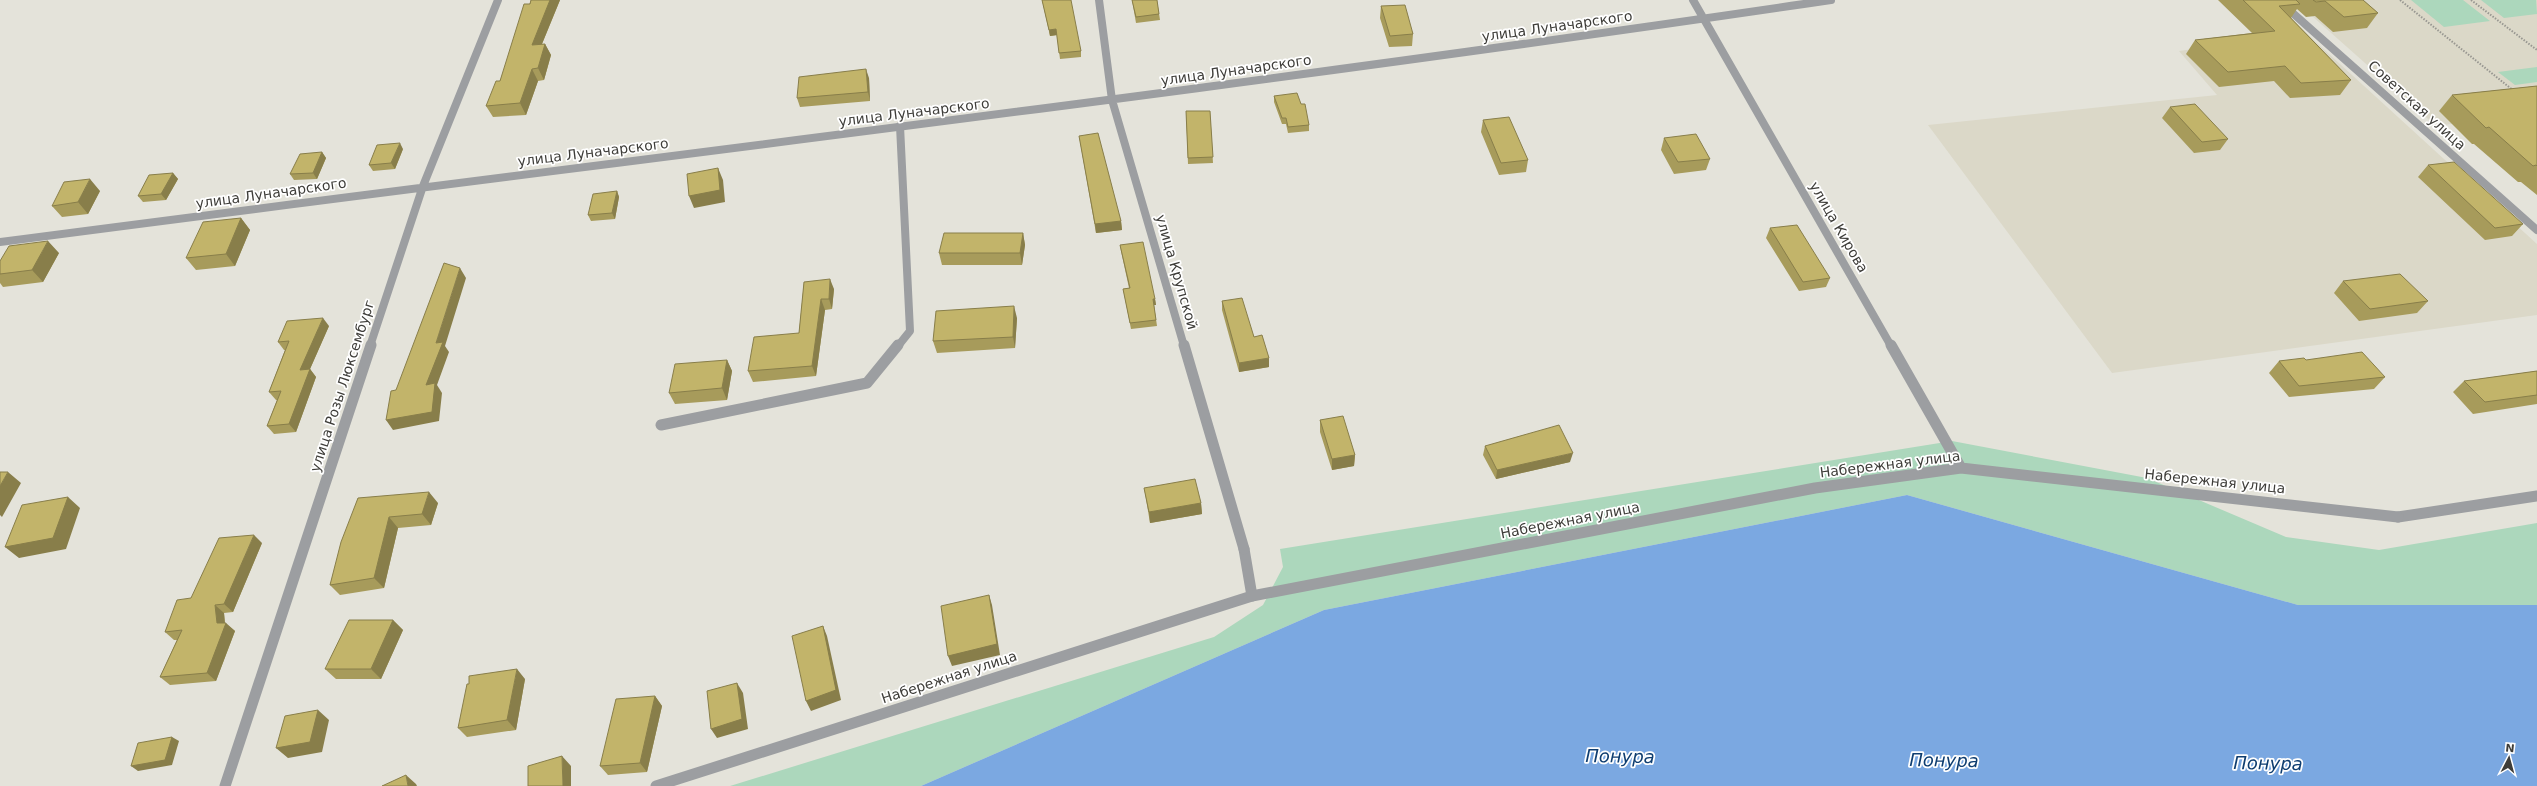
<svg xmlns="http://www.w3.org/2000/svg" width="2537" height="786" font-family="'DejaVu Sans',sans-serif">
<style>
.built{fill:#dbd8c8}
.green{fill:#acd7bc}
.water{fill:#7ba8e1}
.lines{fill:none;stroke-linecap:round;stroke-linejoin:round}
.path{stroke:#989791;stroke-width:2;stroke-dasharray:1.5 1.5;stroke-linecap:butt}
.lane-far1{stroke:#9c9ea1;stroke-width:8}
.lane{stroke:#9c9ea1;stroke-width:11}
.street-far1{stroke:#9c9ea1;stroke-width:8}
.street{stroke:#9c9ea1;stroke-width:11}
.wall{fill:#a79b5b}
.shaded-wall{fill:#887e4a}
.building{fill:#c2b46a;stroke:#887e4a}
.labels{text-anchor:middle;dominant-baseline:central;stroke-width:3.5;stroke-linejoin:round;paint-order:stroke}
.street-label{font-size:14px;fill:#3e3d39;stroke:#fff}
.near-water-label{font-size:18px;font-style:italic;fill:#0e3d70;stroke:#fff}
</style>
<rect width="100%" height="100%" fill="#e4e3da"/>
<path class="built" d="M2294,0H2537V154L2495,118L2436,126Z
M2306,33L2537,244V315L2112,373L1928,125L2217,95L2179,51Z"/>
<path class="green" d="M2411,0H2463L2490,21L2444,27Z
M2481,0H2536L2537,14L2504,18Z
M2537,67V82L2515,85L2498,72Z
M1952,441L2147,478L2286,537L2379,550L2537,523V605H2298L1907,495L1324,610L921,786H730L1214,637L1263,605L1283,567L1280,549Z"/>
<path class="water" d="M1907,495L2298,605H2537V786H921L1324,610Z"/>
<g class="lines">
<path class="path" d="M2400,0L2514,91
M2471,0L2537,50"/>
<path class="lane-far1" d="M898,346L910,331L900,126"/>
<path class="lane" d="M661,425L867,383L898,345
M2398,517L2537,496
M656,786L1252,596L1244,549"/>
<path class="street-far1" d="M1099,0L1112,100L1184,346
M1693,0L1891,346
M2278,0L2537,230
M0,242C611,162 1222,90 1831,0
M370,346L423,186L498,0"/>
<path class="street" d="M1184,345L1244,549
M1891,345L1961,468
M1252,596L1815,488L1961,468L2398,517
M225,786L371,345"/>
</g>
<path class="wall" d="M531,0H560L542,44H545L551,55L544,80L538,81L526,115L493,117L486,106L500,81Z
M1042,0L1081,51V57L1060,59L1057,35L1050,36Z
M1132,0H1157L1160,20L1136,23Z
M2218,0H2363L2378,13L2367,28L2333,32L2315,16L2306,17L2297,9L2291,18L2351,80L2340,95L2290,98L2274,81L2219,87L2186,54L2195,40L2252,33Z
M1381,6L1413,34L1412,46L1389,47L1380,18Z
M869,78L870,101L800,107L797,98Z
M2537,86V195L2521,182H2518L2474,144H2472L2439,111L2452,95Z
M1274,96L1309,125V131L1288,133L1286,124H1282L1274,102Z
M2170,107L2228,139L2220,150L2194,153L2162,118Z
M1186,111H1210L1213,163L1188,164Z
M1483,120L1528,160L1526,172L1499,175L1481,132Z
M1079,136L1121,221L1122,230L1096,233Z
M1664,138L1710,159L1706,170L1674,174L1661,150Z
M403,149L395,169L373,171L369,165Z
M322,152L326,158L317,179L294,180L290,174Z
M2428,165L2523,224L2512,236L2485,240L2418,177Z
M173,173L178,179L166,200L143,202L138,196Z
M100,191L88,214L62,217L52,206Z
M617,191L619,197L615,219L591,221L588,215Z
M241,218L250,230L235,266L196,270L186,258Z
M1770,228L1830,278L1826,287L1799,291L1766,238Z
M1023,233L1025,245L1022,265H942L939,253Z
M1120,245L1155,299L1156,305H1154L1157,326L1131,329L1123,289L1129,288L1121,251Z
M59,253L43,282L3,287L0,283V261Z
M2343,281L2428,301L2417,313L2359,321L2334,293Z
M804,282L834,289L832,309L825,310L816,376L753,382L748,371L799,333Z
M1222,301L1254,337L1269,367L1239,372L1222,310Z
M1017,318L1015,348L937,353L933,341Z
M329,326L310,369L316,377L296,432L274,434L267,426L277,400H276L269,392L285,350H284L278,342Z
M727,360L732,371L727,400L675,404L669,393Z
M2306,360L2385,377L2374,389L2289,397L2269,373L2279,361Z
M2537,371V404L2473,414L2453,392L2464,381Z
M1320,420L1355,455L1354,466L1332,470L1320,432Z
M1485,446L1570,462L1496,479L1483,455Z
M1144,488L1201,503L1202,514L1150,523L1146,499Z
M358,498L438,503L431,525L398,528L384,588L340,595L330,585Z
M262,543L233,612L224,613L225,623L235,631L216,681L170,685L160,677L177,640H174L165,632L191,598Z
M393,620L403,630L381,679H336L325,669Z
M525,679L516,730L467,737L458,728Z
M655,696L662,706L647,772L608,775L600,766Z"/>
<path class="shaded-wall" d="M550,0H560L537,56L532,45Z
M1056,29L1057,35L1050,36L1049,30Z
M545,44L551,55L544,80L538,68Z
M532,69L538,81L526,115L520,103Z
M866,69L869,78L870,101L868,92Z
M400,143L403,149L395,169L391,163Z
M322,152L326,158L317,179L313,173Z
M718,168L723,180L725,202L694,208L689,196Z
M173,173L178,179L166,200L161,194Z
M90,179L100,191L88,214L78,202Z
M617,191L619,197L615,219L612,213Z
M241,218L250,230L235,266L226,254Z
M1121,221L1122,230L1096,233L1095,224Z
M1023,233L1025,245L1022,265L1020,253Z
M48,241L59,253L43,282L32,270Z
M460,268L466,278L445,346L449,352L437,385L442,393L439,421L393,430L386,420L426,385L436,343Z
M830,279L834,289L832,309L829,299Z
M821,299L825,310L816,376L812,366Z
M1153,299H1155L1156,305H1154Z
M1014,306L1017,318L1015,348L1013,337Z
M323,318L329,326L310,369L316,377L296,432L289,424L300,370Z
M1269,358V367L1239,372V363Z
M727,360L732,371L727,400L722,388Z
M1573,453L1570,462L1496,479L1497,470Z
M1355,455L1354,466L1332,470V459Z
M8,472L21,483L2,517L0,515V486Z
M429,492L438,503L431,525L422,514Z
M68,497L80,508L66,549L19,558L5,547Z
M1201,503L1202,514L1150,523L1149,512Z
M389,517L398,528L384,588L374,578Z
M254,535L262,543L233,612L224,604Z
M989,595L992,605L1000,655L952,666L948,656Z
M215,605L224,613L225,625L226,623L235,631L216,681L207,673L217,623Z
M393,620L403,630L381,679L371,669Z
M823,626L827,636L841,700L811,711L806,701Z
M517,669L525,679L516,730L507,720Z
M737,683L743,693L748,729L717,738L711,729Z
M655,696L662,706L647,772L640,763Z
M318,710L329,720L322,752L288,758L276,748Z
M172,737L179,741L172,765L138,771L131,766Z
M562,756L571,766V786H563Z
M406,775L416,784L417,786H408Z"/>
<path class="building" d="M531,0H550L532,45L545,44L538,68L532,69L520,103L486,106L496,81H500L524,4H530Z
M1042,0H1071L1081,51L1059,53L1056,29L1049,30Z
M1132,0H1157L1159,14L1136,17Z
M2243,0H2296L2300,4L2279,6L2351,80L2301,83L2285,66L2228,72L2195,40L2275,31Z
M2313,0H2363L2378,13L2344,17L2325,1L2316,2Z
M1405,5L1413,34L1390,36L1381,6Z
M866,69L868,92L797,98L799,77Z
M2537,86V166L2536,165L2533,166L2489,127L2486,128L2452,95Z
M1297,93L1301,104H1305L1309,125L1288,127L1286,118H1282L1274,96Z
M2195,104L2228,139L2202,142L2170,107Z
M1186,111H1210L1213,157L1188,158Z
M1509,117L1528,160L1501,163L1483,120Z
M1098,133L1121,221L1095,224L1079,136Z
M1696,134L1710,159L1678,162L1664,138Z
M400,143L391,163L369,165L377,145Z
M322,152L313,173L290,174L300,154Z
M2454,162L2523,224L2495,228L2428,165Z
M718,168L720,190L689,196L687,174Z
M173,173L161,194L138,196L149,175Z
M90,179L78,202L52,206L64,182Z
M617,191L612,213L588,215L593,194Z
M241,218L226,254L186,258L203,222Z
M1797,225L1830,278L1803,282L1770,228Z
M944,233H1023L1020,253H939Z
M48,241L32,270L0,274V261L9,246Z
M1143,242L1155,299H1153L1156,320L1130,323L1123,289L1130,288L1120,245Z
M444,263L460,268L436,343L443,342L426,385L435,383L432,412L386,420L391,391L396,390Z
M2400,274L2428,301L2370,309L2343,281Z
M830,279L829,299H821L812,366L748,371L754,337L799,333L804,282Z
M1242,298L1254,337L1262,335L1269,358L1239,363L1222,301Z
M1014,306L1013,337L933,341L936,311Z
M323,318L300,370L310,369L289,424L267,426L281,391L269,392L289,341L278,342L287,321Z
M2362,352L2385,377L2299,386L2279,361L2304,358L2306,360Z
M727,360L722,388L669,393L675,364Z
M2537,371V395L2485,402L2464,381Z
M1343,416L1355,455L1332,459L1320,420Z
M1559,425L1573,453L1497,470L1485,446Z
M0,472H8L0,486Z
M1195,479L1201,503L1149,512L1144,488Z
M429,492L422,514L389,517L374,578L330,585L341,542L358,498Z
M68,497L53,538L5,547L22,505Z
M254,535L224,604L215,605L217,623H226L207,673L160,677L182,630L165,632L177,600L191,598L219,538Z
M989,595L997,644L948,656L941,606Z
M349,620H393L371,669H325Z
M823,626L836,690L806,701L792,636Z
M517,669L507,720L458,728L467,684H469V676Z
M737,683L742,719L711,729L707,691Z
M655,696L640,763L600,766L616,699Z
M318,710L310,742L276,748L285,716Z
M172,737L165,760L131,766L138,743Z
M562,756L563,786H528V766Z
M406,775L408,786H382Z"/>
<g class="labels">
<g class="street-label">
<text transform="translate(1557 26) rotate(-8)">улица Луначарского</text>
<text transform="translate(1236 70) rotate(-8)">улица Луначарского</text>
<text transform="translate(2417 105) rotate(42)">Советская улица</text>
<text transform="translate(914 112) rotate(-7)">улица Луначарского</text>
<text transform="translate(593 152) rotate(-7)">улица Луначарского</text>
<text transform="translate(271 193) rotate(-8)">улица Луначарского</text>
<text transform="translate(1839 227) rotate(60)">улица Кирова</text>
<text transform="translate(1177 272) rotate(74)">улица Крупской</text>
<text transform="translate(342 386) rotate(-72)">улица Розы Люксембург</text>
<text transform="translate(1890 464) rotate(-7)">Набережная улица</text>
<text transform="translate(2215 481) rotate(6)">Набережная улица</text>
<text transform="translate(1570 520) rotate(-11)">Набережная улица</text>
<text transform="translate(949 677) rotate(-18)">Набережная улица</text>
</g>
<g class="near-water-label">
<text transform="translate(1620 756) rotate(1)">Понура</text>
<text transform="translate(1944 760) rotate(1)">Понура</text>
<text transform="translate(2268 763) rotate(1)">Понура</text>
</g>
</g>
<g transform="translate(2509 758) rotate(6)" stroke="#ffffff" stroke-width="3" paint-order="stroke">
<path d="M0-3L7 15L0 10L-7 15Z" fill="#3e3d39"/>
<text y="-6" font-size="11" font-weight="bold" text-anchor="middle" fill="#3e3d39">N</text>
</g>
</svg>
